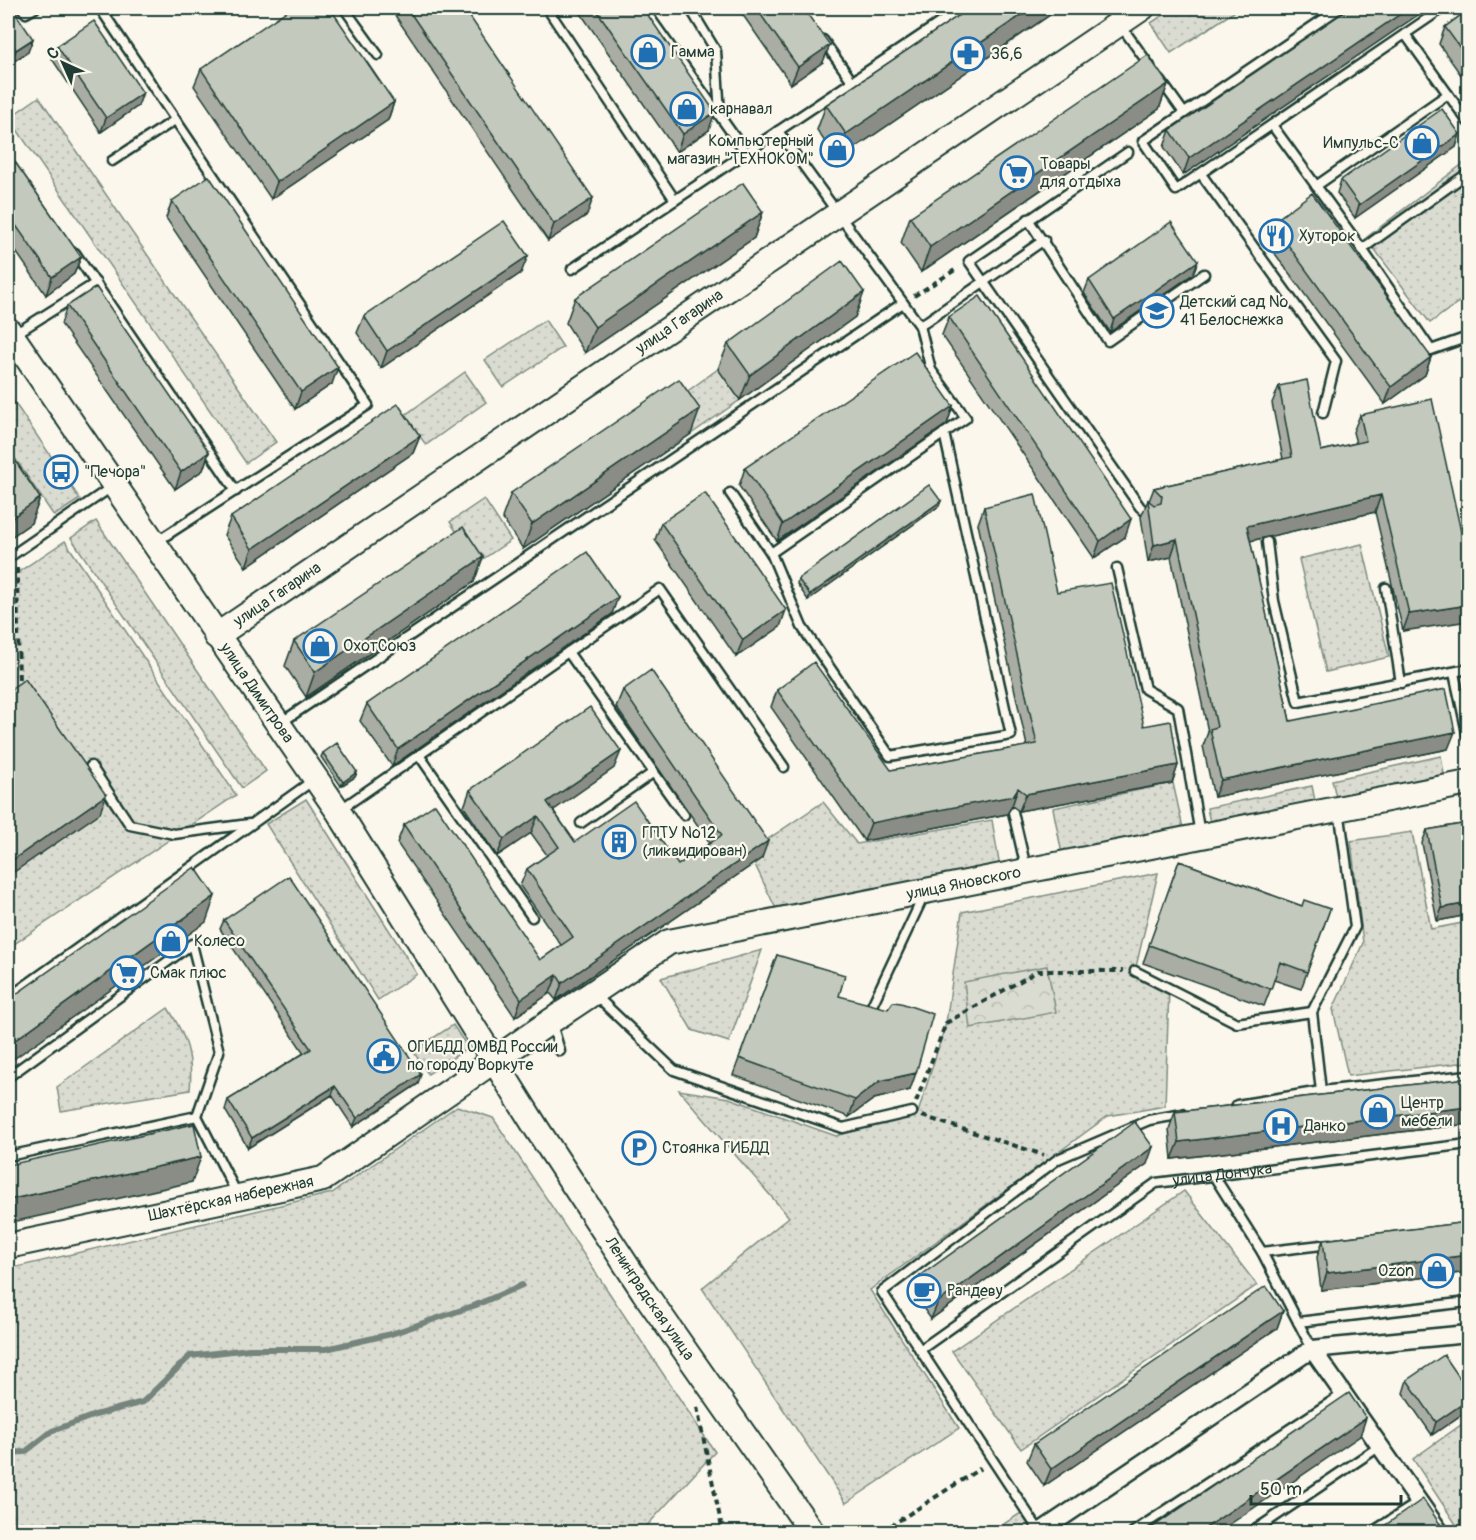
<svg xmlns="http://www.w3.org/2000/svg" width="1476" height="1540" font-family="Pangolin,sans-serif">
<style>
.grass{fill:url(#grass-dots);stroke:#7d8c82;stroke-width:1.5}
.park{fill:url(#park-crowns);stroke:#7d8c82;stroke-width:1.5}
.lines{fill:none;stroke-linecap:round;stroke-linejoin:round}
.stream{stroke:#74847b;stroke-width:6}
.lane-casing{stroke:#1f3d34;stroke-width:13}
.street-casing{stroke:#1f3d34;stroke-width:21}
.secondary-casing{stroke:#1f3d34;stroke-width:28}
.path{stroke:#1f3d34;stroke-width:4;stroke-dasharray:6 4.5;stroke-linecap:butt}
.lane{stroke:#fbf7ec;stroke-width:8}
.street{stroke:#fbf7ec;stroke-width:16}
.secondary{stroke:#fbf7ec;stroke-width:24}
.wall{fill:#a9ada3;stroke:#1f3d34;stroke-width:1.5}
.shaded-wall{fill:#898d85;stroke:#1f3d34;stroke-width:1.5}
.building{fill:#c4c9be;stroke:#1f3d34;stroke-width:1.5}
.labels{text-anchor:middle;dominant-baseline:central;stroke-width:4.5;stroke-linejoin:round;paint-order:stroke}
.poi-label{font-size:16px;fill:#1f3d34;stroke:#fbf7ec;text-anchor:start}
.street-label{font-size:16px;fill:#1f3d34;stroke:#fbf7ec}
</style>
<defs>
<pattern id="grass-dots" width="8" height="8" patternUnits="userSpaceOnUse" patternTransform="scale(1.5)"><rect width="8" height="8" fill="#dbdcd1"/><path d="M2 2h.1M6 6h.1" fill="none" stroke="#bcbeb4" stroke-width="1.8" stroke-linecap="round"/></pattern>
<pattern id="park-crowns" width="20" height="18" patternUnits="userSpaceOnUse" patternTransform="scale(1.5)"><rect width="20" height="18" fill="#dbdcd1"/><path d="M2 6a3 3 0 1 1 6 0M12 15a3 3 0 1 1 6 0" fill="none" stroke="#bcbeb4"/></pattern>
</defs>
<rect width="100%" height="100%" fill="#fbf7ec"/>
<filter id="ink" filterUnits="userSpaceOnUse"><feTurbulence type="fractalNoise" baseFrequency=".0167" numOctaves="2"/><feDisplacementMap in="SourceGraphic" scale="12" xChannelSelector="R" yChannelSelector="G"/><feConvolveMatrix kernelMatrix="1 2 1 2 8 2 1 2 1" color-interpolation-filters="sRGB"/></filter>
<g filter="url(#ink)">
<path class="grass" d="M1174,8H1240L1171,53L1151,23Z
M39,97L276,442L246,463L9,118Z
M1468,160V295L1430,323L1366,238Z
M545,320L563,347L503,387L485,360Z
M718,369L740,400L691,434L670,404Z
M465,372L486,402L426,445L405,415Z
M8,393L80,499L54,516L8,448Z
M484,499L511,540L477,563L450,522Z
M96,521L266,771L242,788L71,538Z
M65,541L236,795L8,948V579Z
M1362,544L1389,657L1326,672L1299,559Z
M1441,756L1444,774L1336,797L1332,780Z
M1173,783L1183,828L1062,854L1053,808Z
M1312,786L1315,801L1210,822L1207,808Z
M306,799L417,974L378,1000L266,824Z
M823,802L857,844L992,820L1000,868L777,911L749,852Z
M1412,832L1431,929L1468,922V1062L1348,1076L1333,1009L1363,943L1351,841Z
M1158,873L1135,971L1169,989L1165,1106L1108,1116L870,1290L959,1428L846,1503L702,1288L789,1217L679,1090L729,1098L836,1136L918,1113L946,1023L962,912Z
M762,950L729,1042L692,1030L661,978Z
M168,1008C187,1038 193,1055 190,1090L61,1111L57,1087Z
M453,1025L468,1048L428,1074L413,1051Z
M457,1106L493,1118L715,1452L641,1532H8V1269L332,1193Z
M1184,1191L1257,1285L1021,1449L952,1351Z
M1468,1420V1522L1459,1529L1413,1459Z
M1021,1513L1034,1532H991Z"/>
<path class="park" d="M1047,966L1056,1012L970,1028L964,982Z"/>
<g class="lines">
<path class="stream" d="M8,1453L25,1452L52,1431L95,1415L143,1402L190,1356L249,1349H326L391,1334L476,1305L522,1285"/>
<defs>
<g id="lane">
<path d="M22,8L26,13L35,8"/>
<path d="M100,8L368,405L156,542"/>
<path d="M344,8L378,55"/>
<path d="M547,8L675,200"/>
<path d="M643,8L746,153"/>
<path d="M690,8L716,51L720,115"/>
<path d="M1108,8L1150,66"/>
<path d="M1340,8L1143,141L1176,190L1405,34L1468,122"/>
<path d="M1405,34L1443,8"/>
<path d="M823,40L852,81"/>
<path d="M1161,81L1184,113"/>
<path d="M1272,125L1362,249L1468,173"/>
<path d="M778,131L920,326L1044,240"/>
<path d="M1128,152L969,261L1140,507L1150,516"/>
<path d="M112,161L175,120"/>
<path d="M1201,174L1336,361L1323,413"/>
<path d="M1316,186L1448,94"/>
<path d="M1028,219L1108,341L1204,274"/>
<path d="M1362,249L1431,350L1468,337"/>
<path d="M75,253L236,491"/>
<path d="M572,269L962,8"/>
<path d="M15,334L96,283"/>
<path d="M730,493L771,553L802,627L890,756L1011,735L944,433"/>
<path d="M1267,542L1274,601L1298,702L1468,669"/>
<path d="M771,553L966,418L931,370L920,326"/>
<path d="M8,558L113,486"/>
<path d="M1117,568L1145,689L1178,708L1200,834"/>
<path d="M1386,588L1401,683"/>
<path d="M568,652L660,589L784,767"/>
<path d="M1454,673L1468,737"/>
<path d="M279,724L903,303"/>
<path d="M419,755L532,917"/>
<path d="M91,766L130,825L174,834L249,824"/>
<path d="M341,809L568,652L684,815"/>
<path d="M1013,812L1026,868"/>
<path d="M581,823L654,772"/>
<path d="M1135,971L1237,1023L1312,1012"/>
<path d="M595,995L674,1070L843,1128L912,1112"/>
<path d="M8,998L315,779"/>
<path d="M868,1014L924,895"/>
<path d="M552,1024L560,1051"/>
<path d="M8,1077L192,944L219,1052L197,1116L237,1194"/>
<path d="M1321,1091L1312,1012L1355,927L1339,809"/>
<path d="M1237,1105L1321,1091L1468,1075"/>
<path d="M8,1156L197,1116"/>
<path d="M1214,1176L1262,1252L1312,1349"/>
<path d="M1262,1252L1330,1244"/>
<path d="M1298,1322L1468,1302"/>
<path id="s1" d="M920,1350L1156,1183L1468,1144"/>
<path d="M1040,1532L882,1292L1058,1159L1149,1120L1183,1114"/>
<path d="M1133,1532L1343,1394"/>
<path d="M1252,1532L1380,1446"/>
<path d="M1372,1532L1419,1502"/>
</g>
<path id="street" d="M1312,1349L1440,1532
M1040,1532L1312,1349L1468,1334"/>
<g id="secondary">
<path id="s2" d="M8,330L338,811L537,1129L644,1292L812,1532"/>
<path id="s3" d="M216,636L1142,8"/>
<path id="s4" d="M8,1246L323,1179L551,1021L669,942L1468,783"/>
</g>
</defs>
<use href="#lane" class="lane-casing"/>
<use href="#street" class="street-casing"/>
<use href="#secondary" class="secondary-casing"/>
<path class="path" d="M914,296L958,268
M17,568L19,686
M916,1102L946,1023L1038,971H1123
M922,1116L1044,1155
M697,1407L721,1523L729,1532
M881,1532L981,1468"/>
<use href="#lane" class="lane"/>
<use href="#street" class="street"/>
<use href="#secondary" class="secondary"/>
</g>
<path class="wall" d="M8,8L28,52L11,63L8,58Z
M390,8H464L587,215L548,241Z
M577,8H643L709,130L677,152Z
M738,8H803L823,62L791,84Z
M970,8H1060L837,160L817,130L826,105Z
M1425,10L1183,175L1164,147L1170,130Z
M1468,10V85L1439,44L1445,27Z
M57,46L138,106L101,132L52,59Z
M201,69L394,102L388,120L271,199L194,86Z
M1168,84L1159,109L921,272L901,243L910,217Z
M1460,134L1456,147L1355,218L1337,193L1341,180Z
M8,152L81,257L74,274L46,295L8,240Z
M172,201L332,384L295,409L166,218Z
M763,212L754,238L585,353L566,323L575,298Z
M1272,223L1431,357L1425,375L1385,404L1265,240Z
M521,273L381,368L357,333L364,316Z
M1193,274L1110,332L1084,293L1089,280Z
M864,292L855,317L740,400L718,369L728,344Z
M67,306L209,452L203,470L175,489L61,324Z
M949,317L1125,537L1094,558L942,335Z
M1279,386L1321,451L1356,443L1353,432L1360,415L1468,564L1403,631L1375,512L1250,541L1290,721L1448,749L1214,797L1203,746L1208,732L1171,557L1148,562L1141,517L1148,500L1149,501L1154,488L1283,459L1272,403Z
M953,406L947,424L777,541L739,486L745,468Z
M691,434L523,549L502,518L511,493Z
M420,436L413,453L246,567L224,535L231,517Z
M8,450L40,498L31,523L8,539Z
M939,506L808,600L797,584L798,579Z
M984,507L1057,592L1144,726L1178,765L1172,783L1019,811L1012,806L1007,814L864,841L771,707L777,690L891,770L1027,746L978,524Z
M661,523L780,627L736,657L655,540Z
M483,557L474,582L306,697L285,666L294,641Z
M612,614L392,766L360,721L367,704Z
M623,690L762,858L556,1000L550,993L515,1017L397,843L404,825L540,960L561,945L520,886L527,869L547,855L531,833L497,856L464,807L470,790L614,768L553,810L575,842L678,865L710,843L616,707Z
M323,753L357,772L355,777L341,786L321,757Z
M1468,823V915L1437,921L1422,843L1427,830Z
M1179,861L1302,906L1330,909L1301,989L1274,980L1264,1006L1143,963Z
M224,920L418,1084L353,1127L332,1095L248,1148L225,1110L228,1100L304,1053L220,929Z
M777,955L839,996L910,1090L874,1099L849,1117L733,1075Z
M1468,1078V1124L1172,1159L1169,1129L1175,1112Z
M1147,1164L931,1319L913,1294L920,1276Z
M1468,1222V1272L1321,1290L1317,1257L1323,1240Z
M1283,1311L1277,1328L1044,1486L1027,1461L1034,1444Z
M1407,1380L1468,1390V1410L1432,1435L1403,1393Z"/>
<path class="shaded-wall" d="M1032,8H1060L837,160L846,134Z
M1409,8H1426L1425,10L1183,175L1189,158Z
M33,39L28,52L11,63L16,50Z
M830,45L823,62L791,84L798,67Z
M1168,84L1159,109L921,272L930,247Z
M143,93L138,106L101,132L106,118Z
M394,102L388,120L271,199L277,182Z
M715,112L709,130L677,152L683,134Z
M1460,134L1456,147L1355,218L1359,205Z
M593,198L587,215L548,241L554,224Z
M763,212L754,238L585,353L595,327Z
M528,256L521,273L381,368L387,351Z
M81,257L74,274L46,295L52,277Z
M1198,261L1193,274L1110,332L1114,319Z
M864,292L855,317L740,400L750,375Z
M1431,357L1425,375L1385,404L1391,387Z
M338,367L332,384L295,409L301,392Z
M953,406L947,424L777,541L783,524Z
M700,409L691,434L523,549L532,524Z
M420,436L413,453L246,567L252,549Z
M209,452L203,470L175,489L181,472Z
M1381,495L1375,512L1241,543L1247,526Z
M40,498L31,523L8,539V531L13,517Z
M941,501L939,506L808,600L810,595Z
M1131,519L1125,537L1094,558L1100,541Z
M1177,539L1171,557L1148,562L1154,545Z
M483,557L474,582L306,697L315,672Z
M618,597L612,614L392,766L398,749Z
M1468,605V621L1403,631L1409,614Z
M786,610L780,627L736,657L743,640Z
M1455,732L1448,749L1214,797L1221,780Z
M621,751L614,768L541,819L547,802Z
M1178,765L1172,783L1019,811L1026,794Z
M357,772L355,777L341,786L343,782Z
M1018,788L1012,806L1007,814L864,841L871,823Z
M106,795L100,813L8,876V863Z
M538,816L531,833L497,856L504,839Z
M768,841L762,858L556,1000L562,983Z
M215,896L206,922L8,1063V1045Z
M1468,903V915L1437,921L1442,908Z
M557,975L550,993L515,1017L521,999Z
M916,1073L910,1090L874,1099L849,1117L855,1100L880,1081Z
M421,1074L418,1084L353,1127L357,1118Z
M335,1086L332,1095L248,1148L252,1138Z
M1468,1107V1124L1172,1159L1179,1142Z
M1153,1147L1147,1164L931,1319L938,1302Z
M201,1157L192,1182L8,1223V1200Z
M1468,1255V1272L1321,1290L1327,1273Z
M1283,1311L1277,1328L1044,1486L1051,1469Z
M1468,1400V1410L1432,1435L1436,1422Z
M1366,1418L1360,1436L1217,1533H1198Z
M1440,1524L1437,1533H1428Z"/>
<path class="building" d="M8,8H12L33,39L16,50L8,38Z
M291,8H330L394,102L277,182L201,69Z
M407,8H464L593,198L554,224Z
M595,8H643L715,112L683,134Z
M756,8H803L830,45L798,67Z
M970,8H1032L846,134L826,105Z
M1350,8H1409L1189,158L1170,130Z
M1468,10V59L1445,27Z
M94,21L143,93L106,118L57,46Z
M1148,55L1168,84L930,247L910,217Z
M1442,109L1460,134L1359,205L1341,180Z
M8,152L81,257L52,277L8,214Z
M209,176L338,367L301,392L172,201Z
M743,183L763,212L595,327L575,298Z
M1312,193L1431,357L1391,387L1272,223Z
M504,221L528,256L387,351L364,316Z
M1171,222L1198,261L1114,319L1089,280Z
M842,261L864,292L750,375L728,344Z
M96,287L209,452L181,472L67,306Z
M980,296L1131,519L1100,541L949,317Z
M915,352L953,406L783,524L745,468Z
M679,379L700,409L532,524L511,493Z
M1307,380L1321,451L1366,441L1360,415L1432,399L1468,564V605L1409,614L1381,495L1247,526L1290,721L1446,689L1455,732L1221,780L1210,729L1217,727L1177,539L1154,545L1148,500L1154,505L1161,503L1162,496L1154,488L1292,457L1279,386Z
M398,404L420,436L252,549L231,517Z
M8,450L40,498L13,517L8,510Z
M929,485L941,501L810,595L798,579Z
M705,493L786,610L743,640L661,523Z
M1035,494L1057,592L1111,583L1144,726L1171,721L1178,765L1026,794L1018,788L1013,796L871,823L777,690L814,662L891,770L1037,744L984,507Z
M463,527L483,557L315,672L294,641Z
M587,552L618,597L398,749L367,704Z
M651,670L768,841L562,983L557,975L521,999L404,825L435,804L540,960L573,937L527,869L559,847L538,816L504,839L470,790L590,707L621,751L547,802L575,842L634,801L678,865L722,835L623,690Z
M25,679L106,795L8,863V691Z
M337,743L357,772L343,782L323,753Z
M1468,823V903L1442,908L1427,830Z
M1179,861L1302,906L1304,900L1330,909L1307,972L1280,962L1271,989L1149,945Z
M195,867L215,896L8,1045V1000Z
M289,876L421,1074L357,1118L335,1086L252,1138L228,1100L311,1049L224,920Z
M777,955L845,975L839,996L888,1009L893,1002L901,1003L933,1014L916,1073L880,1081L855,1100L739,1058Z
M1468,1078V1107L1179,1142L1175,1112Z
M1135,1122L1153,1147L938,1302L920,1276Z
M194,1124L201,1157L8,1200V1165Z
M1468,1222V1255L1327,1273L1323,1240Z
M1266,1286L1283,1311L1051,1469L1034,1444Z
M1444,1355L1468,1390V1400L1436,1422L1407,1380Z
M1349,1393L1366,1418L1198,1533H1144Z
M1423,1499L1440,1524L1428,1533H1374Z"/>
</g>
<defs>
<symbol id="shop-ring" viewBox="-11 -11 22 22"><circle r="9.5" fill="#fbf7ec" stroke="#1f6fb2" stroke-width="1.5"/><path d="M-5-2.5h2.3a2.7 3.5 0 0 1 5.4 0H5L5.5 6h-11ZM-1.5-2.5h3a1.5 2.3 0 0 0-3 0Z" fill="#1f6fb2"/></symbol>
<symbol id="pharmacy-ring" viewBox="-11 -11 22 22"><circle r="9.5" fill="#fbf7ec" stroke="#1f6fb2" stroke-width="1.5"/><path d="M-2-6h4v4h4v4h-4v4h-4v-4h-4v-4h4Z" fill="#1f6fb2"/></symbol>
<symbol id="supermarket-ring" viewBox="-11 -11 22 22"><circle r="9.5" fill="#fbf7ec" stroke="#1f6fb2" stroke-width="1.5"/><path d="M-6-5.5h2.5l.6 2H6L4.5 2H-2.5L-4.4-4H-6ZM-1.5 3.2a1.3 1.3 0 1 0 .1 0ZM3 3.2a1.3 1.3 0 1 0 .1 0Z" fill="#1f6fb2"/></symbol>
<symbol id="restaurant-ring" viewBox="-11 -11 22 22"><circle r="9.5" fill="#fbf7ec" stroke="#1f6fb2" stroke-width="1.5"/><path d="M-5-6h1v4h1v-4h1v4h1v-4h1v5L-1.5 .5V6h-2V.5L-5-1ZM5-6V6H3V1.5H1.5Q1.5-4 5-6Z" fill="#1f6fb2"/></symbol>
<symbol id="school-ring" viewBox="-11 -11 22 22"><circle r="9.5" fill="#fbf7ec" stroke="#1f6fb2" stroke-width="1.5"/><path d="M0-5L7-2L0 1L-7-2ZM-4 1L0 2.5L4 1V4Q0 6-4 4Z" fill="#1f6fb2"/></symbol>
<symbol id="bus-ring" viewBox="-11 -11 22 22"><circle r="9.5" fill="#fbf7ec" stroke="#1f6fb2" stroke-width="1.5"/><path d="M-5-6H5V4H4V6H2V4H-2V6H-4V4H-5ZM-3.5-4V0h7V-4ZM-3.5 1.2v1.5H-2V1.2ZM2 1.2v1.5H3.5V1.2Z" fill="#1f6fb2"/></symbol>
<symbol id="building-ring" viewBox="-11 -11 22 22"><circle r="9.5" fill="#fbf7ec" stroke="#1f6fb2" stroke-width="1.5"/><path d="M-4-6H4V6H1V3H-1V6H-4ZM-2.5-4.3h1.7v1.8h-1.7ZM.8-4.3h1.7v1.8H.8ZM-2.5-1h1.7V.8h-1.7ZM.8-1h1.7V.8H.8Z" fill="#1f6fb2"/></symbol>
<symbol id="civic-ring" viewBox="-11 -11 22 22"><circle r="9.5" fill="#fbf7ec" stroke="#1f6fb2" stroke-width="1.5"/><path d="M-.6-6.5H3V-4.5H.6V-3L4-1V1h2V6H-6V1h2V-1L-.6-3ZM-1.2 2.5V6h2.4V2.5Z" fill="#1f6fb2"/></symbol>
<symbol id="hospital-ring" viewBox="-11 -11 22 22"><circle r="9.5" fill="#fbf7ec" stroke="#1f6fb2" stroke-width="1.5"/><path d="M-5-5h3v3.5h4V-5h3V5h-3V1.5h-4V5h-3Z" fill="#1f6fb2"/></symbol>
<symbol id="parking-ring" viewBox="-11 -11 22 22"><circle r="9.5" fill="#fbf7ec" stroke="#1f6fb2" stroke-width="1.5"/><path d="M-3.5-5.5H1a3.5 3.5 0 0 1 0 7H-1V5.5H-3.5ZM-1-3.4V-.6H.8a1.4 1.4 0 0 0 0-2.8Z" fill="#1f6fb2"/></symbol>
<symbol id="cafe-ring" viewBox="-11 -11 22 22"><circle r="9.5" fill="#fbf7ec" stroke="#1f6fb2" stroke-width="1.5"/><path d="M-5.5-4.5H6V0H3Q3 3.5 0 3.5H-2.5Q-5.5 3.5-5.5 0ZM3-3.2v2h1.7v-2ZM-6 4.5H4V6H-6Z" fill="#1f6fb2"/></symbol>
</defs>
<g fill-rule="evenodd">
<use href="#shop-ring" x="629" y="33" width="38" height="38"/>
<use href="#pharmacy-ring" x="949" y="35" width="38" height="38"/>
<use href="#shop-ring" x="668" y="90" width="38" height="38"/>
<use href="#shop-ring" x="1403" y="124" width="38" height="38"/>
<use href="#shop-ring" x="818" y="131" width="38" height="38"/>
<use href="#supermarket-ring" x="998" y="154" width="38" height="38"/>
<use href="#restaurant-ring" x="1257" y="217" width="38" height="38"/>
<use href="#school-ring" x="1138" y="292" width="38" height="38"/>
<use href="#bus-ring" x="42" y="453" width="38" height="38"/>
<use href="#shop-ring" x="301" y="627" width="38" height="38"/>
<use href="#building-ring" x="600" y="823" width="38" height="38"/>
<use href="#shop-ring" x="152" y="922" width="38" height="38"/>
<use href="#supermarket-ring" x="108" y="954" width="38" height="38"/>
<use href="#civic-ring" x="365" y="1037" width="38" height="38"/>
<use href="#shop-ring" x="1359" y="1093" width="38" height="38"/>
<use href="#hospital-ring" x="1262" y="1107" width="38" height="38"/>
<use href="#parking-ring" x="620" y="1129" width="38" height="38"/>
<use href="#shop-ring" x="1418" y="1252" width="38" height="38"/>
<use href="#cafe-ring" x="905" y="1272" width="38" height="38"/>
</g>
<g class="labels">
<g class="poi-label">
<text x="671" y="52">Гамма</text>
<text x="991" y="54">36,6</text>
<text x="710" y="109">карнавал</text>
<text x="814" y="141" text-anchor="end">Компьютерный<tspan x="814" dy="18">магазин "ТЕХНОКОМ"</tspan></text>
<text x="1399" y="143" text-anchor="end">Импульс-С</text>
<text x="1040" y="164">Товары<tspan x="1040" dy="18">для отдыха</tspan></text>
<text x="1299" y="236">Хуторок</text>
<text x="1180" y="302">Детский сад №<tspan x="1180" dy="18">41 Белоснежка</tspan></text>
<text x="84" y="472">"Печора"</text>
<text x="343" y="646">ОхотСоюз</text>
<text x="642" y="833">ГПТУ №12<tspan x="642" dy="18">(ликвидирован)</tspan></text>
<text x="194" y="941">Колесо</text>
<text x="150" y="973">Смак плюс</text>
<text x="407" y="1047">ОГИБДД ОМВД России<tspan x="407" dy="18">по городу Воркуте</tspan></text>
<text x="1401" y="1103">Центр<tspan x="1401" dy="18">мебели</tspan></text>
<text x="1304" y="1126">Данко</text>
<text x="662" y="1148">Стоянка ГИБДД</text>
<text x="1414" y="1271" text-anchor="end">Ozon</text>
<text x="947" y="1291">Рандеву</text>
</g>
<g class="street-label">
<text stroke="none"><textPath href="#s3" startOffset="560">улица Гагарина</textPath></text>
<text stroke="none"><textPath href="#s3" startOffset="74">улица Гагарина</textPath></text>
<text stroke="none"><textPath href="#s2" startOffset="440">улица Димитрова</textPath></text>
<text stroke="none"><textPath href="#s4" startOffset="1042">улица Яновского</textPath></text>
<text stroke="none"><textPath href="#s1" startOffset="356">улица Дончука</textPath></text>
<text stroke="none"><textPath href="#s4" startOffset="228">Шахтёрская набережная</textPath></text>
<text stroke="none"><textPath href="#s2" startOffset="1162">Ленинградская улица</textPath></text>
</g>
</g>
<rect width="1476" height="1540" fill="none" stroke="#fbf7ec" stroke-width="30"/>
<rect x="15" y="15" width="1446" height="1510" fill="none" stroke="#1f3d34" stroke-width="2" filter="url(#ink)"/>
<g transform="translate(63 63) rotate(315)" stroke="#fbf7ec" stroke-width="4.5" paint-order="stroke">
<path d="M0-4.5L10 22L0 15L-10 22Z" fill="#1f3d34"/>
<text y="-9" font-size="16" font-weight="bold" text-anchor="middle" fill="#1f3d34">С</text>
</g>
<path d="M1251 1495v9h150v-9" fill="none" stroke="#1f3d34" stroke-width="3"/>
<text x="1260" y="1495" font-size="18" fill="#1f3d34" stroke="#fbf7ec" stroke-width="4.5" paint-order="stroke">50 m</text>
</svg>
